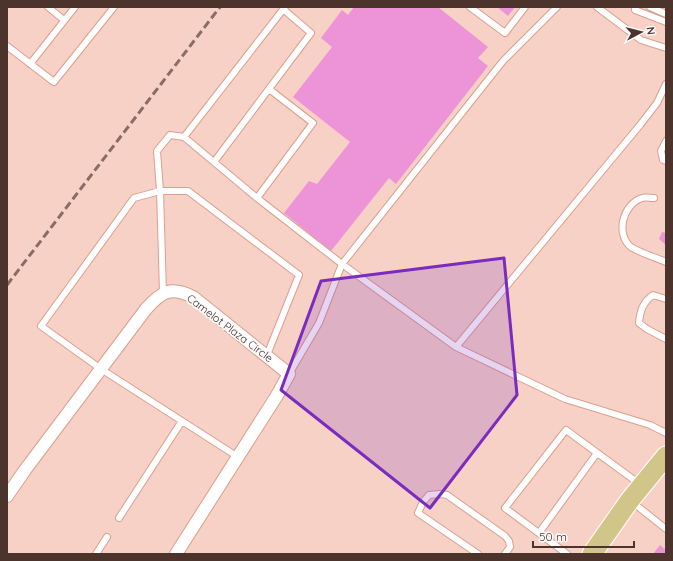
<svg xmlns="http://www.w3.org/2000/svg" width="673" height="561" font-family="Quicksand,sans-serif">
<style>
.building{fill:#ed93d7}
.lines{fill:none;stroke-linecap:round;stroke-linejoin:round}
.service-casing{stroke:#db9f8e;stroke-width:8}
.minor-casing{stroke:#db9f8e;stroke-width:14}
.primary-casing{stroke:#fff;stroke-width:21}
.service{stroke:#fff;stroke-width:6}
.minor{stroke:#fff;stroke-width:12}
.primary{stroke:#d2c589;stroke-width:19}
.rail{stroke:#8a6c64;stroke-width:3;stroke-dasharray:8 4;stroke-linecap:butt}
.marked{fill:#7b2cbf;fill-opacity:0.2;stroke:#7b2cbf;stroke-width:3;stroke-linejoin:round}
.labels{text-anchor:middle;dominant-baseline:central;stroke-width:3.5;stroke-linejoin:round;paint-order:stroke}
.street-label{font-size:11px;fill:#4c332c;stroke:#fbfbfb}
</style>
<rect width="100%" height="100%" fill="#f7d1c6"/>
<path class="building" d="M354,7H438L488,47L478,58L488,66L396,184L389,178L331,251L284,213L309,181L317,184L350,142L293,97L332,47L321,38L342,10L348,15Z
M497,7H515L508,16Z
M662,232L666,233V245L659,239Z
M660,545L666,550V554H653Z"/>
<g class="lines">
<defs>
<path id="service" d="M48,7L64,20
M470,7L505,33L525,7
M597,7L641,40L666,48
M635,7V10L666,22
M650,7L666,14
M7,46L54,82L114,7
M30,64L75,7
M184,137L285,7
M666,141L661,151L663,160L666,161
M214,162L311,33L283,9
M257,198L313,123L269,89
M654,198C650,198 645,197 642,198C623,204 615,234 631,247C638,252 657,258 666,262
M163,293L160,191H188L299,275L267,355
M666,299L653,295C643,302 640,311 639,323L647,329L666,339
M456,347L640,125L657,103L666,84
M289,374L319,323L342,264L503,61L557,7
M238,457L101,369L41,326L134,198L160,191L157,151L170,135L184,137L257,198L342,264L456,347L565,399L650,425L666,433
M631,501L666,529
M119,518L182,421
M539,533L597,453
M96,554L107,537
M478,554L418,513L423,502L429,495L440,494L447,495L505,536L509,541L510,547L505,554
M567,554L505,508L566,430L641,485"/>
<path id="minor" d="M7,496L25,470L146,309C162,291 171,286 193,297L289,374L276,397L176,554"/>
<path id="primary" d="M592,554L630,500L666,456"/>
</defs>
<use href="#service" class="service-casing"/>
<use href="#minor" class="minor-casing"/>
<use href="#primary" class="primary-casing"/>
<use href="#service" class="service"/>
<use href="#minor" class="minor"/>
<use href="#primary" class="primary"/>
<path class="rail" d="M7,285L220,7"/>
</g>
<path class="marked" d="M504,258L517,395L430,508L281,390L321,281Z"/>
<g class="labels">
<g class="street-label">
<text transform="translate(230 328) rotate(37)">Camelot Plaza Circle</text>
</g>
</g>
<rect width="673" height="561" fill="none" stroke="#4c332c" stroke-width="16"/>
<g transform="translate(641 32) rotate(83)" stroke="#fbfbfb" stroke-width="3" paint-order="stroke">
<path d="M0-3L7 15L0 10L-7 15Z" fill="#4c332c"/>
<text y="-6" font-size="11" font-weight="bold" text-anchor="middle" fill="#4c332c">N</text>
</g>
<path d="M533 541v6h101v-6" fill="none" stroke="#4c332c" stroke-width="2"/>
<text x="539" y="541" font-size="12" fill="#4c332c" stroke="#fbfbfb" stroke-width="3" paint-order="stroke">50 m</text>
</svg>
